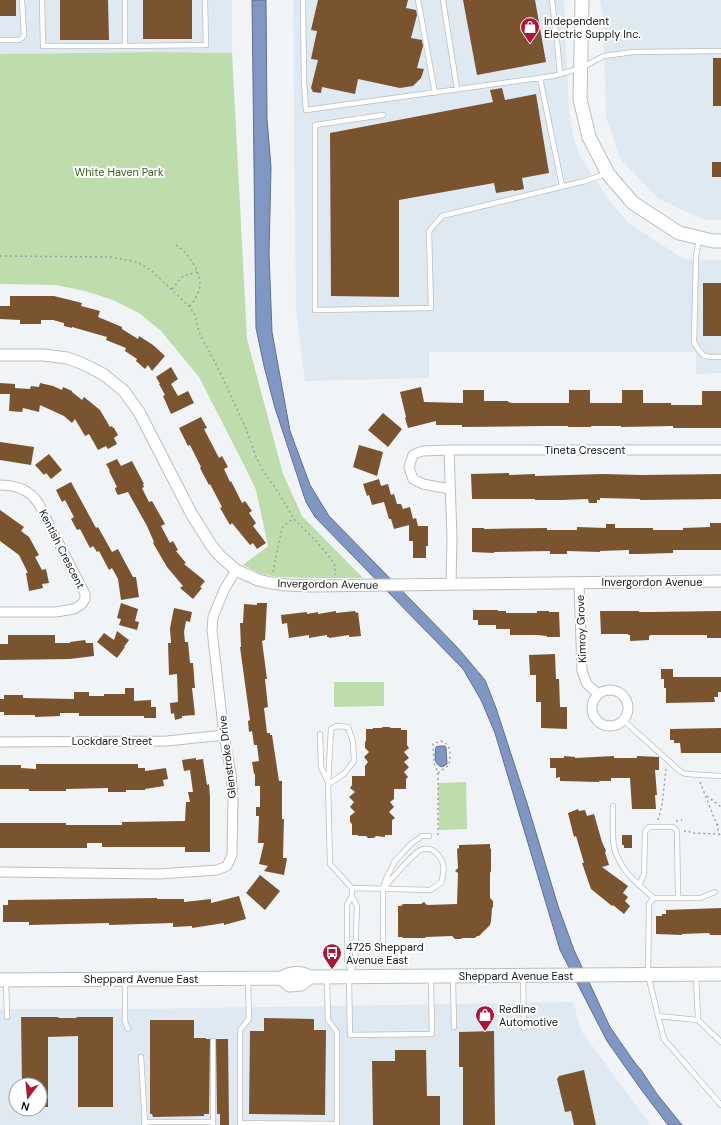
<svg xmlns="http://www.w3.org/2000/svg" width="721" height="1125" font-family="'DM Sans',sans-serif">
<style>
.built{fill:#dfe9f1;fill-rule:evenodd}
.green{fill:#bfdcad}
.water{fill:#8096c3;stroke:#606f8f}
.building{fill:#79542f}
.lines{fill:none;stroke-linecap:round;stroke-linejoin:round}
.service-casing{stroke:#bbbec1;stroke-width:6}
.minor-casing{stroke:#bbbec1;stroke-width:11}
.tertiary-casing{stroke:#bbbec1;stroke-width:13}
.secondary-casing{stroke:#bbbec1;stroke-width:15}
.path{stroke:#9ea1a3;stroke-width:1.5;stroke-dasharray:2 3;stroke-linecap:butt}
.service{stroke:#fff;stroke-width:4.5}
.minor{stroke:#fff;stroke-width:9}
.tertiary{stroke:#fff;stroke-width:11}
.secondary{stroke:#fff;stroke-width:13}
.labels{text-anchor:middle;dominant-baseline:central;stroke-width:4;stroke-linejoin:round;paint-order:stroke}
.poi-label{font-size:11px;fill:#141516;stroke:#fff;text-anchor:start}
.park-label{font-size:11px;fill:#395d1d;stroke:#fff}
.street-label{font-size:11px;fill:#141516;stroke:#fff}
</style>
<rect width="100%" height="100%" fill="#f1f4f7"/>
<path class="built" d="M0,0H232V53L155,52L0,54Z
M293,0H564L569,112L573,136L580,156L607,197L627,222L684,259L721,260V373L696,374V352H429V378L305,381L296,310Z
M600,0H721V220H704L659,199L620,159L606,116L603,16Z
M573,1002L582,1032L651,1125H0V1009H140ZM16,1085H40V1109H16Z"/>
<path class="green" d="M155,52L232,53L247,339L283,474L302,516L363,578H307L278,577L261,574L243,565L268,546L256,490L245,467L199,377L161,331L139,313L113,300L85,291L56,285L0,284V54Z
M334,682H384V706L334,707Z
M466,782L467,829L439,830L438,783Z"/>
<path class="water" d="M252,0H266L267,119L271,167L269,253L272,332L290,431L310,485L329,516L457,647L485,680L496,708L527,803L558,906L574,950L610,1027L635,1063L641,1070L657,1094L682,1125H668L640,1088L607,1041L560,950L495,733L481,700L463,669L315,517L306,502L275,408L264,366L256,328Z
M440,746H445L446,748L447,764L442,767C433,764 435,755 436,747Z"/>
<path class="building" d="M0,0H16V16H0Z
M60,0H108L109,40H60Z
M143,0H192V39H143Z
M318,0H408L406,8L416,10L417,15L411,38L422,40L423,46L417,68L424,69L421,78L413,86L400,88L358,79L355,94L322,87L321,93L313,92L311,88L318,60L311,59L317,31L311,30Z
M463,0H535L546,62L477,75Z
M713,58H721V106H713Z
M502,88L505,100L536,94L549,173L522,178L524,189L514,191V190L496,193L494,183L399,200V297L331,296L330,133L493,102L490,90Z
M712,162H721V177H712Z
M703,283H721V336H703Z
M10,296H54L82,303L81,306L100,311L98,317L122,327V329L138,339L139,336L153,345L165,356L152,371L148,365L145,369L136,361L137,359L125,351L126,348L106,340L107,337L72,327V328L64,326V323L53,320H41V324H20V320L0,319V306H10Z
M171,367L178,379L171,384L178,396L188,391L194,403L171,414L163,396L165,395L159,384H160L156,377Z
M0,383L15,384V388L30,389L31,386L39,387L40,383L53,386L62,390L63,387L72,391V392L82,400L84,397L100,410L110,427L112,426L113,428H114L118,435L114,438L117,444L108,449L106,446L98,450L89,434L85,436L75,419L72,423L64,416L40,405L39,412L23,408L22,412L9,411L10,394H0Z
M421,387L424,402L463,403V390H484V401H508V402L512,403H569V390H590V403H622V390H643V403H671V405H702V391H721V428H673V426L621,427V426H591V427H568V426H542L462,427V425H436V421L408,428L405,418L406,417L400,392Z
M383,413L402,429L388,447L368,430Z
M201,417L207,428L204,429L219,458L222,456L228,467L224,469L230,482L231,481L242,503L245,501L252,511L249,513L256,523L253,526L266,543L257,549L253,543L250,545L232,523L230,525L220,508L222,507L210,484L209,485L200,468L201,467L190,445L188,446L179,428Z
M0,442L34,447L31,465L0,460Z
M359,445L383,452L377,476L353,467Z
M49,454L62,470L51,479L46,473L44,475L35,465Z
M117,459L121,466L132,461L144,484H143L144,487L142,488L149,502L152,501L165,524L161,526L170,543L173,541L178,550L176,551L186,563L184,564L205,581L200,587L202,588L193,599L180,588L183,586L167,567L153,543L154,542L147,526L128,492L118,495L116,492L115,488L117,487L109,471H110L106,464Z
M509,473V475L535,474V476L603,474L642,475L721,474V499L640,500V499L600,498V500H597V503H589L588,499L561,500H535V499H472L471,474Z
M379,479L381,486L388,484L391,495L394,494L397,504H401L403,509L410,507L413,519L416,518L418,526H428V546H426V558H413V541H409V525L394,529L391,519H389L384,502L372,505L369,495L367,496L363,484Z
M71,482L96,528L98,527L112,552L118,549L133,577H136L139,597L121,600L118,579L112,568L109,570L99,551L97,552L93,546L90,548L80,529L77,530L71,519L74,517L65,500L62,502L56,490Z
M0,510L24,527L21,531L29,537L39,555L35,557L42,570L46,569L49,583L42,584L43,588L29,591L26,573H28L19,555L0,541Z
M710,523H721V550H673V553L639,554H629V550L600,551V552L567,551V554H550V551L494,552V553L472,552V528H484V529L547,528V530H577V527L606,528V524H615V528H653V530H683V528L710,527Z
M121,603L138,609L135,621L139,622L137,630L119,625L121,619L117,618Z
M257,603H267L265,640L262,641L267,679H265L268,707L264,708L267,733H270V735H272L279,781H282V819H284L283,858H287L284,875L264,871L268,866L259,864L264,843H258L259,816H256V807H260V786H255V774H254L252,762L259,761L257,745H254L252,731L249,732L248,721L250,720L240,647H241L240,623H243L244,604L257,605Z
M174,608L192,612L190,622L186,621L184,632L185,642H188L190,663H193L195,688H192L195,715L182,716V718L175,720L174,713L171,714L170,703L178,702L177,674L169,675L168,643H171L170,628Z
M473,610H498V611H506V613H537V611H549V612H559L560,637H547V636L537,635H510V629H496V625H478V620H473Z
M336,611V613L355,611L356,613L358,612L361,636L349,637V635L329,638V637H327V635L309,638V635L289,638L287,623L282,624L281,615L307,612V614L318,612V614Z
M600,611H639V612H650L721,611V638H707V635H650V636H649V640L630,641V635H628V634H601Z
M117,631L129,640L124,647H125L117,658L97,642L104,633L114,640Z
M8,635H55V643H70V642L85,640L86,643H93L94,656L70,659L0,660V644H8Z
M555,654L556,679H559L560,707H567V729L541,728V702H536V675H530L529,655Z
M661,669H673V677H721V692H718V697H714L715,702L666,703V688H664V679H661Z
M125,688H134V701L151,700V707H156V718H144V716H79V713H60V716L35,717V715H4V712H0V699H4V695H23V698L74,699V692H89V696H104V694H125Z
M383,727H389L391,728H401V730H407V745L409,748L404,752L409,758L404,762L409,767L404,772L408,777L406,779V789H394V799L390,802L394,807L389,812L395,818L392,820V835H385V837L376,836L374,838H368L366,836H358V835H352V824L350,822V816L355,812L350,807L354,802L349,797L355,792L350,788L352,785V776H365V766L368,762L364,757L369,752L365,748V742L366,740V729H373V728H381Z
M721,728V753H681L680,743H674V740H670V729Z
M564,756L575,757V758L614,756V758H637V756L659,757V770H655L657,795H655L656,809H632L630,778H611V781H599V782L560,781V777L556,778V768H550V758H564Z
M196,758V760L203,759L207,785L209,784L210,797V852H185V847H102V843H87V848H0V823H66V825H122V822L185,821L186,802H190L188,792H193L190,770L184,771L182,760Z
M36,764H138V768H145V771L166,768L168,779L163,780L164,786L145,789V790H126V792H108V788L66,789V791H29V789H0V765H21V768L36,769Z
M578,809L579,811L585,810L587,816L594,814L602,842L606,851L605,852L609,865L602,867L628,886L623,893L628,897L625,901L630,906L624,914L613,905L612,906L591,889L582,863H584L576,836L574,837L568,813Z
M622,835H632V848H624V845H622Z
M490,844V848L491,849V871L490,873V898L493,901V907L492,908L491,921L490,925L479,936H477L475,938H462L461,939H455L452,936L426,937L425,938H403L402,937H398V906H401L403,904H421L424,902L427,905L457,904L458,873L455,871L458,868L457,849L459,848V845Z
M260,875L280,891L265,910L246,893Z
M239,896L246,919L224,925V923L192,928V926L173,927V923L109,925V923L29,925V922H3V905H8V900L157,898V899H184V902L211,899V903Z
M721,908V935H710L709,933L682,934V935L656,934V916H662V914H666V910Z
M21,1017H58L59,1018H76L77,1017H113V1107H78V1036L48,1037V1107H40V1085H22Z
M264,1018L314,1019V1030H326L325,1115L249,1114L250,1031H264Z
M150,1020H194V1038H206V1039H210L209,1114H204V1116L153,1117L152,1114H150Z
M494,1031L495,1125H463V1067H459V1032Z
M216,1039H228L229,1125H220V1114H217Z
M395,1050H426L427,1096H440V1125H373L372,1061H395Z
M584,1070L596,1125H574L571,1111L565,1112L557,1079L559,1076Z"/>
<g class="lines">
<defs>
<path id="service" d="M42,0L43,46H125
M125,0V46L206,45L205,0
M303,0L304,82L306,110L553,76L581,68L604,56L633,52L721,51
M418,0L435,93
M443,0L457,89
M552,0L557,41L560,74
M0,40H19L22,38L24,35L22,0
M540,78L562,186
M383,115L315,125V310L431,308L429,231L442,216L585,181L606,174
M699,239L696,257L694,342C702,358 705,357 721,357
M623,720L681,772L686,774L721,776
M320,734L321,767L328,782
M328,784L344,774L354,761L353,742L348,727L337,726L331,729L328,784L330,864L352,888V896L357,906L355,962L349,977L350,1035L432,1034L431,978
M613,806C613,818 612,835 614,847C619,869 637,884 654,898
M639,885L644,874L645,832L649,827H673L677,831L678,898
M352,888L430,890L441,883C444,872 446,862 437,854C434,850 429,848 423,849C414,851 391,880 383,889
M383,944V889L386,879L395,861L411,844L422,836H429
M351,970L347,962V905L352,896
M696,976L698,1020L658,1016L648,975L649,904L654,898H700L715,892
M523,977L524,1028
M453,978L454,1027
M125,980V1021L128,1029
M248,980L249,1019L240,1030V1123L337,1124V1032L328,1020L327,979
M6,981L7,1017
M658,1016L664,1039L721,1105
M698,1020L721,1042
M213,1041V1125
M141,1057L145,1125
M144,1122H213"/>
<path id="minor" d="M449,450L422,451L413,455L409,467L413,479L423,484L449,489
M0,485C21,485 36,493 43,513L80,584L85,594V599L82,604L74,609L56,612H0
M579,583L582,671L587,684L598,694
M451,584L452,537L449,450H721
M592 708a18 18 0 1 1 36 0a18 18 0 1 1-36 0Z
M0,742L167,741L224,735
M0,872L159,874L217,870L227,866L232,855L233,798L231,774L224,735L212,630L213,617L224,590L236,570"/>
<path id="tertiary" d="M0,355H44L67,358L81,363L103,374L124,391L139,412L191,513L211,545L219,555L236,570L258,580L271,583L287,585L312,586L721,581"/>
<path id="secondary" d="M582,0L580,99L589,137L608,174L633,203L679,233L713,241H721
M281,978L290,985L301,984L310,977
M0,980L281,978C292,972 299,972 310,977L721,974"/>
</defs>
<use href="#service" class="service-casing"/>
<use href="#minor" class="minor-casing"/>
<use href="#tertiary" class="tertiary-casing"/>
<use href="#secondary" class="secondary-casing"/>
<path class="path" d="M176,245C187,252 200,270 200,283C200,292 195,300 190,306
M0,256L111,257L137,262L152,271L190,307L195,315L199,332L222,376L246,429L257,459L262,469L280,495L294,519L316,541L331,559L335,566V575
M172,289L183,276L197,272
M273,572L282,528L288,522L294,519
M438,773L449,765C450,754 453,746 441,741L433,744L434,763L438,773V835
M700,782L717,825L719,834L721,836
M707,796L721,807
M658,820L662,805L666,769
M676,821L682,820
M717,825L721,822
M684,831H689L691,833L719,834"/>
<use href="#service" class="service"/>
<use href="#minor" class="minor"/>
<use href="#tertiary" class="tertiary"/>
<use href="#secondary" class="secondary"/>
</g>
<defs>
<symbol id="shop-pin" viewBox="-11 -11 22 30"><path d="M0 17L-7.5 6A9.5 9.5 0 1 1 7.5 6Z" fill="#ac1737" stroke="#fff"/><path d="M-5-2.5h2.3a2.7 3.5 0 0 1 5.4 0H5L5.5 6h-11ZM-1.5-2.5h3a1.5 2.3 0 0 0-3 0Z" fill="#fff"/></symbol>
<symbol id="bus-pin" viewBox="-11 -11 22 30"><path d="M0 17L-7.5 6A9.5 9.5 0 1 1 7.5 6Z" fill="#ac1737" stroke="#fff"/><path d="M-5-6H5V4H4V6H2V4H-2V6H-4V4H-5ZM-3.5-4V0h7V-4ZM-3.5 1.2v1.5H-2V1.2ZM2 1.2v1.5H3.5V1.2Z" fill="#fff"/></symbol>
</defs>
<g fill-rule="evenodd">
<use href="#shop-pin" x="519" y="16" width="22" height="30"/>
<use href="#bus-pin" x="321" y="942" width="22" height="30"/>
<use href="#shop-pin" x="474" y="1004" width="22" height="30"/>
</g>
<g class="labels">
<g class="poi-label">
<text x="544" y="21">Independent<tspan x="544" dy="13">Electric Supply Inc.</tspan></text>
<text x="346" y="947">4725 Sheppard<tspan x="346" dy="13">Avenue East</tspan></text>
<text x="499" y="1009">Redline<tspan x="499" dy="13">Automotive</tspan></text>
</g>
<g class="park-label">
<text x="119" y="172">White Haven Park</text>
</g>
<g class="street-label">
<text x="585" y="450">Tineta Crescent</text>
<text transform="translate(62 549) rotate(63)">Kentish Crescent</text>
<text x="652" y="582">Invergordon Avenue</text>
<text transform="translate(328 584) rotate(1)">Invergordon Avenue</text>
<text transform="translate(581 629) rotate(-92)">Kimroy Grove</text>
<text x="112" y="741">Lockdare Street</text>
<text transform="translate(227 757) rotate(-97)">Glenstroke Drive</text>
<text x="516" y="976">Sheppard Avenue East</text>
<text x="141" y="979">Sheppard Avenue East</text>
</g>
</g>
<g transform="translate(28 1097) rotate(196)"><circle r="19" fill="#ffffff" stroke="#a1a1a2"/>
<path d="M0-3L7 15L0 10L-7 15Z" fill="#ac1737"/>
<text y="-6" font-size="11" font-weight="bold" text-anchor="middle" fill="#141516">N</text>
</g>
</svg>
